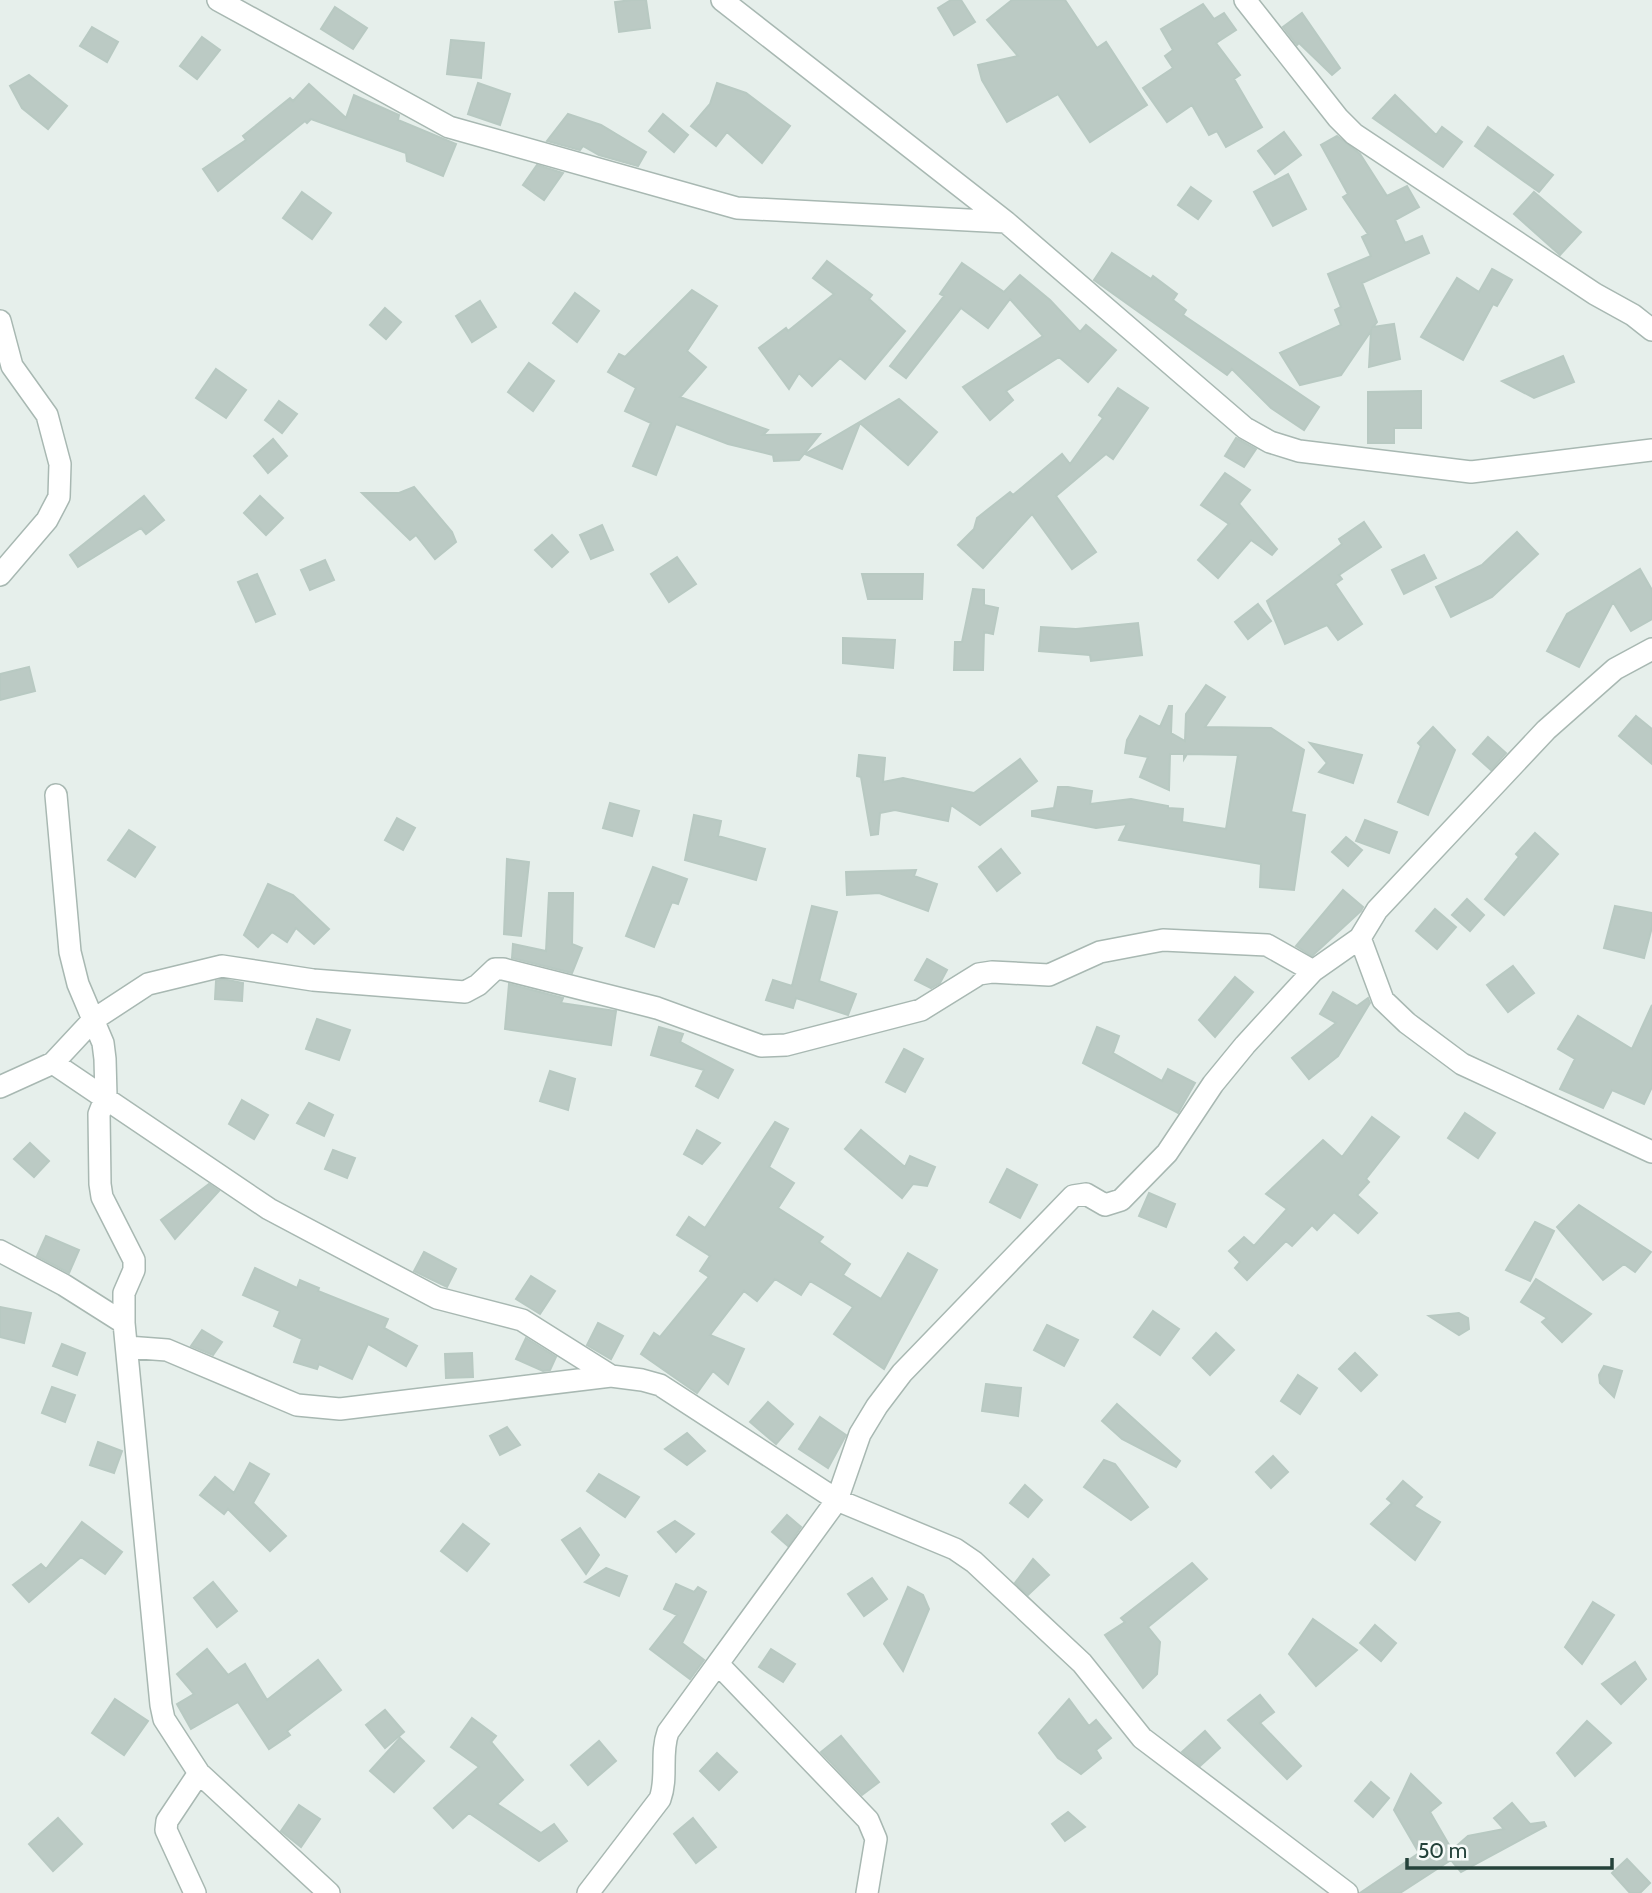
<svg xmlns="http://www.w3.org/2000/svg" width="1652" height="1893" font-family="Cabin,sans-serif">
<style>
.building{fill:#bbcac4;stroke:#b8c9c2;stroke-width:2}
.lines{fill:none;stroke-linecap:round;stroke-linejoin:round}
.minor-casing{stroke:#a8b8b2;stroke-width:24}
.minor{stroke:#fff;stroke-width:21}
</style>
<rect width="100%" height="100%" fill="#e6efeb"/>
<path class="building" d="M632,0H646L650,28L619,32L615,2Z
M951,0H961L975,22L954,35L938,8Z
M1012,0H1065L1097,48L1106,42L1147,105L1090,142L1058,94L1007,122L982,80L978,65L1018,56L987,20Z
M1203,4L1214,19L1224,13L1236,30L1216,43L1240,75L1234,79L1262,127L1226,147L1217,131L1209,135L1192,105L1167,122L1143,88L1173,68L1165,56L1173,50L1161,29Z
M335,7L367,28L353,49L321,29Z
M1302,13L1340,68L1332,75L1299,43L1297,45L1283,27Z
M92,27L118,42L107,62L80,46Z
M202,37L220,50L197,79L180,66Z
M451,40L484,43L481,78L447,74Z
M29,75L67,106L48,129L22,108L10,86Z
M478,83L510,94L500,125L468,114Z
M717,83L746,93L790,126L762,163L727,132L716,146L691,126L710,104Z
M309,84L346,118L354,95L399,115L398,120L456,144L443,176L407,161L406,153L311,119L307,123L305,121L218,191L203,169L246,140L243,136L290,98L293,101Z
M1395,95L1436,135L1442,127L1462,142L1443,167L1373,118Z
M568,114L601,125L646,152L638,166L599,155L583,146L580,150L547,141Z
M663,114L688,135L674,152L649,131Z
M1488,127L1553,175L1539,192L1475,146Z
M1284,132L1301,155L1275,174L1258,151Z
M1337,136L1360,154L1387,196L1407,186L1419,207L1395,220L1405,243L1422,236L1429,253L1362,283L1377,322L1373,327L1394,324L1400,359L1369,367L1371,331L1341,375L1300,385L1280,353L1341,325L1335,310L1341,307L1328,274L1371,256L1362,237L1368,234L1343,197L1348,194L1321,145Z
M537,165L563,173L544,200L523,185Z
M1288,174L1306,209L1273,226L1254,192Z
M1191,187L1211,201L1198,219L1178,205Z
M302,192L331,213L312,239L283,218Z
M1534,192L1581,232L1560,255L1514,214Z
M1112,253L1151,279L1153,276L1177,294L1173,300L1186,310L1183,315L1319,407L1304,430L1271,408L1232,369L1227,375L1094,280Z
M827,261L872,295L869,299L905,331L865,379L840,358L812,386L799,373L789,389L759,348L786,328L788,331L834,294L813,278Z
M962,263L1004,292L1020,275L1050,300L1080,332L1086,325L1116,350L1088,382L1059,357L1006,391L1013,400L990,420L963,387L1043,336L1010,299L988,328L961,308L906,378L890,366L944,296L940,294Z
M1492,269L1512,280L1497,306L1493,304L1463,360L1421,337L1457,278L1479,292Z
M692,290L717,306L687,351L706,367L680,397L768,430L763,435L820,434L799,460L774,461L773,455L728,444L676,424L656,475L633,466L651,423L625,411L636,388L608,372L619,354L625,357Z
M575,293L599,311L577,342L553,323Z
M480,301L496,327L472,342L456,316Z
M385,308L401,322L386,339L370,325Z
M1563,356L1574,382L1534,398L1502,381Z
M529,363L554,381L533,411L508,392Z
M216,369L246,390L226,418L196,398Z
M1118,388L1148,408L1113,459L1106,454L1056,496L1096,552L1072,569L1032,514L983,568L958,545L974,529L977,518L1010,492L1013,495L1062,454L1070,464L1103,418L1099,415Z
M1421,391V428H1394V443H1368V392Z
M899,399L937,432L908,465L860,423L842,469L805,454Z
M279,401L297,414L282,433L265,420Z
M1236,438L1256,449L1244,467L1225,456Z
M273,439L287,456L268,473L254,456Z
M1225,473L1250,490L1239,504L1277,549L1272,555L1251,540L1218,578L1198,560L1229,524L1201,505Z
M414,487L452,532L456,542L435,559L416,535L410,540L362,493H399Z
M144,496L164,520L146,534L141,528L78,567L70,555Z
M260,496L283,518L266,535L244,513Z
M1364,522L1381,547L1339,575L1342,579L1335,584L1362,624L1338,640L1327,625L1285,644L1267,601L1342,544L1339,539Z
M602,525L613,550L591,559L580,535Z
M1517,532L1538,554L1492,597L1451,617L1436,587L1482,565Z
M552,535L568,552L552,567L535,550Z
M1424,555L1436,578L1404,594L1392,570Z
M677,557L696,584L669,602L651,574Z
M325,560L334,580L310,590L301,570Z
M1640,569L1652,590V619L1631,631L1613,602L1579,667L1547,651L1567,614Z
M257,574L275,614L256,622L238,582Z
M862,574H923L922,599H868Z
M973,589L984,590V605L998,608L993,634L984,632L983,670H954L955,642H962Z
M1258,604L1271,621L1248,639L1235,622Z
M1138,623L1142,655L1091,661L1090,655L1039,651L1041,627L1076,629Z
M843,638L895,640L893,668L843,663Z
M29,667L35,691L0,700V674Z
M1206,685L1225,697L1205,727L1271,728L1304,750L1291,812L1305,815L1294,890L1260,887L1261,864L1119,840L1127,824L1096,828L1032,816V811L1054,808L1058,787H1068L1092,791L1090,804L1131,799L1168,806V808L1183,809L1182,822L1226,829L1238,755L1187,754L1184,759V754H1170L1169,790L1140,777L1148,757L1125,753L1127,740L1140,716L1160,727L1169,706H1172L1171,733L1185,741L1186,714Z
M1636,716L1652,729V764L1619,736Z
M1433,727L1455,750L1428,815L1398,802L1421,746L1418,743Z
M1488,737L1506,753L1491,770L1473,754Z
M1310,743L1362,755L1353,783L1319,772L1327,763Z
M859,755L885,758L883,782L903,778L974,793L1020,759L1037,781L980,825L951,805L948,821L895,810L880,813L878,834L871,835L861,777L857,776Z
M610,803L639,811L632,836L603,828Z
M694,815L721,821L718,836L765,849L756,880L685,860Z
M397,818L415,828L403,850L385,840Z
M1365,820L1397,832L1389,853L1356,841Z
M129,830L155,847L135,877L108,860Z
M1535,833L1558,854L1504,915L1485,899L1519,857L1516,854Z
M1346,837L1362,850L1348,866L1332,852Z
M1001,849L1020,873L997,891L979,867Z
M507,859L529,862L521,936L504,934Z
M653,867L687,879L678,904L672,902L654,947L626,936Z
M916,870L914,876L937,884L928,911L879,893L847,895L846,872Z
M268,884L293,895L329,929L314,944L296,928L287,942L272,932L258,947L244,935Z
M1343,890L1363,907L1361,911L1312,956L1296,946Z
M549,893H573L572,944L582,948L572,973L512,958L513,944L546,951Z
M1467,899L1484,915L1470,931L1452,915Z
M812,906L837,912L819,981L856,994L848,1015L796,998L793,1008L766,1000L773,980L792,986Z
M1615,906L1652,913V927L1644,958L1604,948Z
M1435,909L1456,927L1437,949L1416,931Z
M927,959L947,970L940,983L931,988L915,980Z
M1513,966L1534,993L1508,1012L1487,985Z
M1235,977L1253,992L1215,1037L1199,1020Z
M223,979L243,983L242,1001L215,999L216,981Z
M509,984L563,998L561,1003L616,1011L611,1045L505,1029Z
M1333,992L1357,1006L1368,998L1370,1003L1338,1056L1309,1079L1292,1058L1336,1023L1320,1014Z
M1652,1005V1087L1644,1104L1612,1090L1603,1108L1560,1089L1575,1059L1558,1049L1578,1016L1632,1049Z
M317,1019L350,1030L339,1060L306,1049Z
M659,1027L683,1034L680,1042L733,1070L718,1098L696,1086L704,1070L651,1055Z
M1097,1027L1119,1036L1113,1053L1162,1081L1168,1069L1195,1083L1178,1113L1083,1063Z
M904,1049L923,1059L905,1092L886,1082Z
M550,1071L575,1079L568,1110L540,1101Z
M242,1100L268,1115L254,1139L229,1124Z
M309,1103L333,1115L324,1136L297,1123Z
M1465,1113L1495,1133L1478,1158L1448,1138Z
M1372,1117L1399,1137L1366,1179L1369,1182L1357,1195L1377,1213L1358,1233L1334,1212L1317,1230L1312,1225L1292,1246L1286,1241L1247,1280L1235,1268L1240,1262L1229,1251L1244,1237L1254,1246L1287,1209L1266,1194L1323,1140L1342,1157Z
M775,1122L788,1129L769,1167L794,1183L778,1208L823,1237L819,1242L850,1264L843,1275L881,1299L908,1253L937,1270L884,1369L834,1334L853,1307L810,1281L801,1295L775,1279L757,1301L744,1291L710,1335L744,1349L728,1384L713,1371L697,1393L641,1354L654,1333L660,1337L709,1277L700,1271L710,1256L677,1235L689,1217L705,1228Z
M697,1130L720,1143L702,1164L684,1154Z
M861,1130L905,1167L910,1156L935,1167L927,1186L913,1184L902,1198L845,1149Z
M30,1143L49,1161L34,1177L14,1159Z
M333,1150L355,1158L347,1178L325,1169Z
M1007,1169L1037,1185L1020,1218L990,1202Z
M209,1184L219,1191L175,1239L161,1220Z
M1149,1193L1175,1204L1166,1227L1139,1216Z
M1579,1205L1651,1252L1635,1272L1624,1264L1603,1280L1557,1227Z
M1535,1222L1554,1231L1530,1281L1506,1270Z
M46,1236L79,1250L69,1273L37,1256Z
M424,1252L456,1269L447,1287L414,1271Z
M255,1268L297,1288L300,1280L319,1288L318,1291L388,1319L384,1328L417,1346L406,1366L368,1344L352,1379L319,1364L317,1369L294,1362L302,1339L274,1326L280,1311L243,1295Z
M531,1276L555,1291L540,1314L516,1299Z
M1536,1279L1591,1314L1562,1342L1542,1322L1547,1318L1521,1302Z
M0,1307L31,1313L24,1343L0,1337Z
M1153,1311L1179,1329L1160,1355L1134,1337Z
M1459,1313L1468,1318L1469,1329L1459,1335L1429,1316Z
M598,1323L623,1336L611,1359L587,1345Z
M1047,1325L1078,1340L1064,1366L1034,1350Z
M202,1330L222,1342L213,1355L191,1346Z
M1216,1333L1234,1350L1210,1375L1193,1358Z
M526,1338L556,1357L550,1370L543,1371L516,1359Z
M62,1344L85,1353L77,1375L53,1366Z
M472,1353L473,1377L446,1378L445,1354Z
M1355,1353L1377,1375L1361,1391L1339,1369Z
M1604,1366L1622,1371L1614,1397L1600,1383L1599,1375Z
M1298,1375L1317,1388L1300,1414L1281,1401Z
M986,1384L1021,1388L1018,1416L982,1411Z
M52,1387L75,1395L65,1422L42,1413Z
M768,1402L793,1424L776,1444L750,1422Z
M1117,1404L1180,1461L1176,1467L1122,1439L1102,1421Z
M820,1417L846,1435L828,1468L799,1449Z
M507,1427L520,1445L500,1455L490,1436Z
M687,1433L705,1451L687,1465L665,1449Z
M98,1442L122,1451L114,1473L90,1465Z
M1273,1456L1288,1472L1271,1488L1256,1472Z
M1104,1460L1115,1464L1148,1507L1131,1520L1084,1487Z
M250,1463L269,1474L253,1503L286,1536L270,1551L228,1509L224,1514L200,1495L215,1477L234,1493Z
M599,1474L639,1497L625,1517L587,1491Z
M1403,1481L1422,1497L1414,1506L1440,1522L1415,1560L1371,1524L1392,1503L1387,1499Z
M1025,1485L1042,1500L1028,1517L1010,1503Z
M787,1515L801,1527L788,1546L772,1532Z
M675,1521L694,1534L676,1552L658,1532Z
M82,1522L122,1552L105,1574L81,1557L29,1602L13,1585L41,1564L46,1569Z
M463,1524L489,1544L467,1571L441,1551Z
M580,1528L599,1555L586,1574L562,1540Z
M1033,1559L1049,1575L1028,1595L1015,1583Z
M1192,1563L1207,1579L1148,1627L1160,1642L1157,1674L1143,1688L1105,1635L1125,1622L1121,1618Z
M606,1568L627,1576L619,1596L585,1582Z
M872,1578L887,1599L864,1616L848,1594Z
M213,1582L237,1611L217,1627L194,1598Z
M676,1584L694,1592L698,1587L706,1592L682,1643L704,1660L690,1679L650,1649L677,1615L664,1609Z
M908,1587L923,1595L929,1609L903,1671L884,1644Z
M1593,1602L1614,1615L1582,1664L1565,1647Z
M1313,1619L1357,1650L1316,1686L1289,1654Z
M1375,1625L1396,1643L1381,1661L1360,1643Z
M207,1649L228,1675L245,1664L267,1700L318,1660L341,1690L287,1731L290,1735L269,1749L238,1702L191,1729L177,1704L194,1694L177,1674Z
M771,1649L795,1664L783,1682L759,1667Z
M1635,1662L1646,1679L1621,1704L1602,1684Z
M1260,1695L1274,1712L1260,1723L1301,1766L1287,1779L1228,1720Z
M115,1699L148,1721L124,1755L92,1733Z
M1069,1699L1089,1726L1096,1720L1111,1738L1096,1750L1101,1758L1081,1774L1058,1758L1039,1733Z
M385,1710L404,1732L385,1748L366,1725Z
M472,1718L496,1736L491,1742L523,1780L497,1804L541,1833L554,1824L567,1841L539,1861L469,1813L453,1828L434,1808L479,1767L451,1747Z
M1587,1721L1611,1743L1575,1776L1557,1753Z
M1205,1731L1220,1748L1200,1766L1182,1752Z
M841,1736L879,1782L862,1795L821,1752Z
M400,1738L424,1761L394,1792L370,1771Z
M599,1741L616,1761L588,1785L571,1765Z
M717,1753L737,1772L719,1790L700,1771Z
M1411,1774L1441,1803L1430,1812L1452,1850L1468,1836L1504,1829L1494,1818L1512,1803L1530,1824L1544,1822L1546,1826L1461,1872L1451,1860L1400,1893H1360L1419,1853L1394,1810Z
M1371,1782L1389,1798L1373,1817L1355,1801Z
M299,1805L320,1819L301,1847L281,1831Z
M1068,1812L1085,1827L1065,1841L1052,1824Z
M58,1818L82,1844L53,1871L29,1844Z
M693,1818L716,1847L696,1863L674,1834Z
M1627,1859L1650,1883L1640,1893H1630L1612,1873Z"/>
<g class="lines">
<defs>
<path id="minor" d="M218,0L449,127L737,208L1006,222L1245,428L1270,442L1299,451L1471,472L1652,450
M722,0L1006,222
M1245,0L1338,118L1354,134L1595,294L1633,315L1652,330
M0,321L12,366L47,415L60,464L59,497L47,520L0,575
M56,795L70,952L78,984L103,1043L105,1059L106,1096L99,1114L100,1184L102,1197L134,1260V1270L124,1293V1323L161,1705L164,1719L199,1773L167,1821L166,1830L195,1893
M1360,938L1383,1000L1407,1023L1462,1064L1652,1152
M53,1063L269,1209L437,1298L522,1320L611,1376
M0,1087L53,1063L93,1020L148,984L222,966L313,980L465,992L478,985L495,969H503L657,1008L761,1046L786,1045L921,1010L979,974L992,972L1049,975L1100,952L1163,940L1267,945L1313,971
M0,1251L64,1285L124,1323
M127,1347L167,1350L297,1405L340,1409L611,1376L642,1380L660,1385L837,1500L955,1549L974,1562L1082,1663L1142,1738L1347,1893
M718,1664L868,1820L876,1839L867,1893
M199,1773L329,1893
M588,1893L660,1799C668,1777 660,1754 668,1732L837,1500L860,1434L877,1406L902,1373L1073,1196L1086,1194L1105,1205L1121,1200L1167,1153L1213,1084L1245,1045L1313,971L1360,938L1377,910L1546,730L1615,669L1652,649"/>
</defs>
<use href="#minor" class="minor-casing"/>
<use href="#minor" class="minor"/>
</g>
<path d="M1407 1858v10h205v-10" fill="none" stroke="#24423a" stroke-width="3.5"/>
<text x="1418" y="1858" font-size="21" fill="#24423a" stroke="#f7fbf9" stroke-width="5" paint-order="stroke">50 m</text>
</svg>
